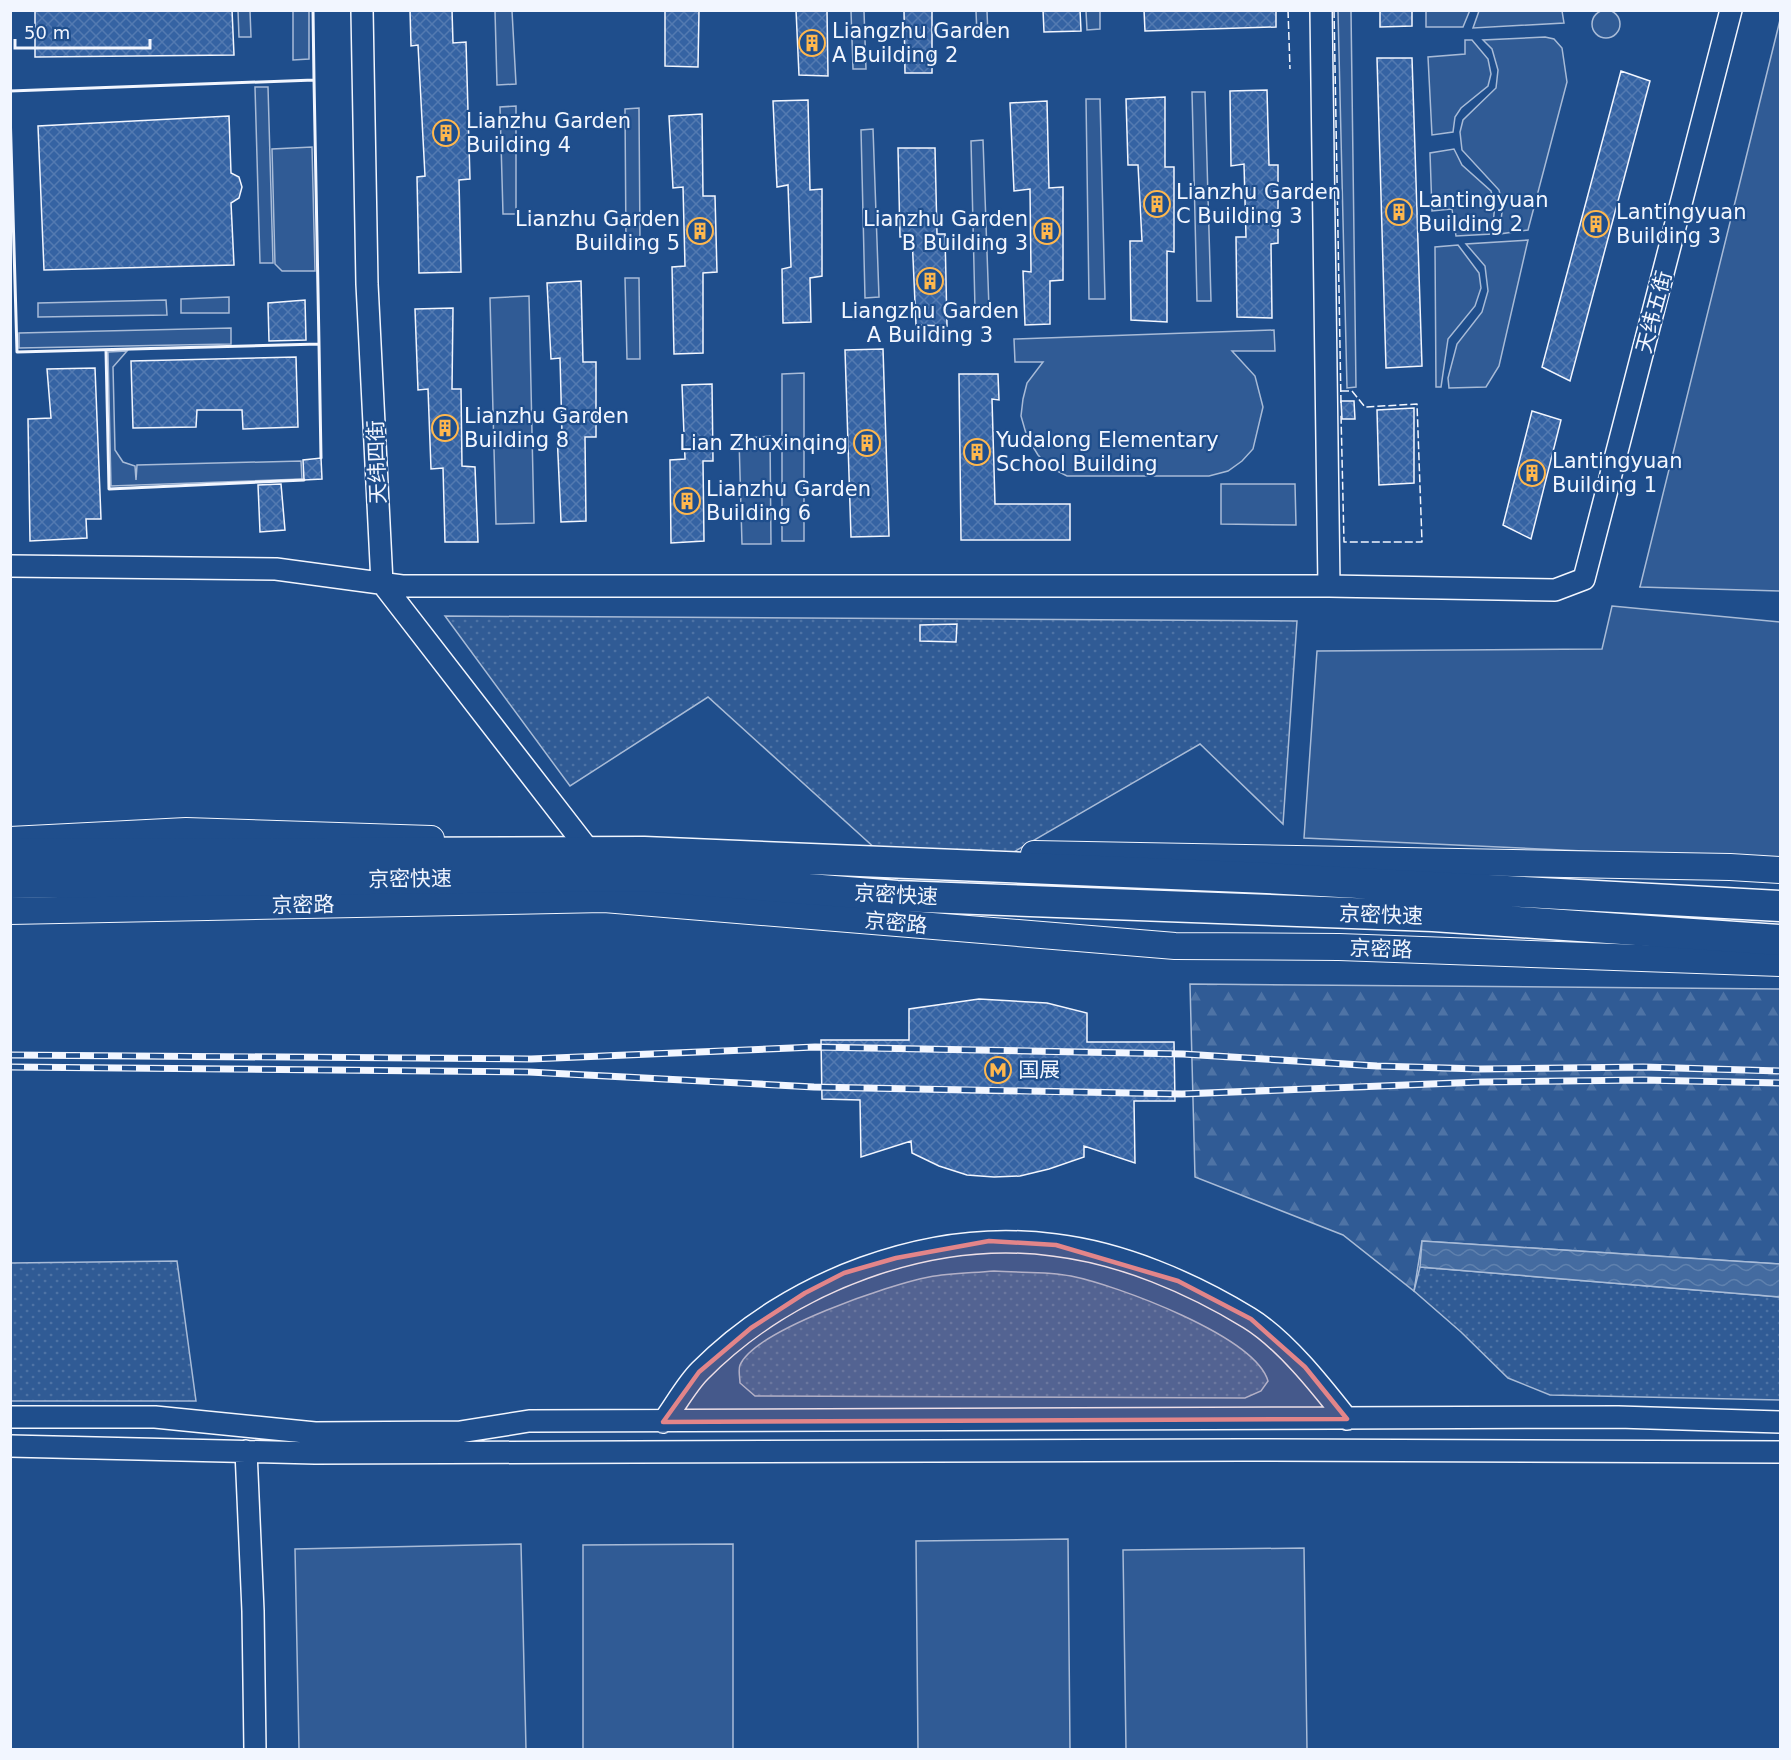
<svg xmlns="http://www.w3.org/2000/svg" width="1791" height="1760" font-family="'DejaVu Sans','Noto Sans SC',sans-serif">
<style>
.built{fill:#305b95;stroke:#a8bbd7;stroke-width:1.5}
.forest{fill:url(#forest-firs);stroke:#a8bbd7;stroke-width:1.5}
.park{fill:url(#park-dots);stroke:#a8bbd7;stroke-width:1.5}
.water{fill:url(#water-waves);stroke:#a8bbd7;stroke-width:1.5}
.building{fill:url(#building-cross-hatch);stroke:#f2f6ff;stroke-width:1.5}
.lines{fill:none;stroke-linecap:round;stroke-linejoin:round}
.minor-casing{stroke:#f2f6ff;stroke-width:24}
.major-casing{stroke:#f2f6ff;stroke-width:28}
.highway-casing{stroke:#f2f6ff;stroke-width:33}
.minor{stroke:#1f4e8c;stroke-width:21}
.major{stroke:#1f4e8c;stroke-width:26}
.highway{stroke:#1f4e8c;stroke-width:30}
.rail-casing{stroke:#f2f6ff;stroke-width:7}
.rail{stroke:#1f4e8c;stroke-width:4.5;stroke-dasharray:14;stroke-linecap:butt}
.fence{stroke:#f2f6ff;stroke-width:1.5;stroke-dasharray:8 3;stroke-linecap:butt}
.wall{stroke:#f2f6ff;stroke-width:3}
.marked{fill:#e38589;fill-opacity:0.2;stroke:#e38589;stroke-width:4.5;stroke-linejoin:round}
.labels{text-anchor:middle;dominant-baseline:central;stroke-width:4.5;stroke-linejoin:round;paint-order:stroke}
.poi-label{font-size:21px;fill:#f2f6ff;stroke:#1f4e8c;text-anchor:start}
.street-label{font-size:21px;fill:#f2f6ff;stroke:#1f4e8c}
</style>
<defs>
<pattern id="forest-firs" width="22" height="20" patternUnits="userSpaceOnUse" patternTransform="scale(1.5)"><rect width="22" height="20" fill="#305b95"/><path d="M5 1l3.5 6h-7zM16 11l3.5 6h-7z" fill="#4e73a5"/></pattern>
<pattern id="park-dots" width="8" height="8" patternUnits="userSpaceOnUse" patternTransform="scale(1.5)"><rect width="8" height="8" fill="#305b95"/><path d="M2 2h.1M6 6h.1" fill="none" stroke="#4e73a5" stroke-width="1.8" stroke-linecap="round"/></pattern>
<pattern id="water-waves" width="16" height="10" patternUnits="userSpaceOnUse" patternTransform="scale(1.5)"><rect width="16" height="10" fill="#446ba0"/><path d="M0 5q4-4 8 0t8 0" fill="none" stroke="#5f81ae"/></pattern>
<pattern id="building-cross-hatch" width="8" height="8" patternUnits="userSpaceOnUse" patternTransform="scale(1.5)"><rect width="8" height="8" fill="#3563a3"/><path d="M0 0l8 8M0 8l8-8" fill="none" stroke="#537ab1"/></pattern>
</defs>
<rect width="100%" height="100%" fill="#1f4e8c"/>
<path class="built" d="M1470,10L1463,27H1426V11Z
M1592 24a14 14 0 1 1 28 0a14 14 0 1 1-28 0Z
M238,11H250L251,37H239Z
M293,11H309V59L293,60Z
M495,11H512L516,84L497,85Z
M851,11H864L866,69H853Z
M976,11H987L988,36H977Z
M1086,11H1100V29L1087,30Z
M1338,11H1351L1356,387L1347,388Z
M1479,11H1562L1564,23L1473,28Z
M1780,20V591L1639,587H1640Z
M1545,37L1554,39L1562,48L1567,82L1528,230L1499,234L1503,205L1499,190L1462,150L1460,132L1463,120L1496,88L1498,70L1492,49L1483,40Z
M1465,40H1472L1488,59L1491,74L1488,86L1461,108L1455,117L1453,132L1432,135L1428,57L1465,54Z
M255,87H268L273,263H260Z
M1192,92H1205L1211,301H1197Z
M1086,99H1100L1105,299H1089Z
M516,106V214H503L500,107Z
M639,108L640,245L626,246L625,109Z
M873,129L879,297L865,298L861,130Z
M983,140L989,308L975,309L971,141Z
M312,147L315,271H282L275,264L272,149Z
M1454,149L1462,165L1491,191L1495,204L1492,234L1456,236L1452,209L1432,211L1430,153Z
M1528,240L1499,366L1486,387L1449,388L1448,378L1457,344L1482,312L1488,291L1485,266L1466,244Z
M1458,245L1479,273L1481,288L1475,306L1448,339L1441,387H1436L1435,247Z
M625,278H639L640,359H627Z
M529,296L534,523L496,524L490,298Z
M229,297V313H181V299Z
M166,300L167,315L38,317V303Z
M231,328V344L19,348V333Z
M1274,330L1275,351H1232L1255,376L1263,407L1253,449L1242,461L1228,471L1209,476H1067L1051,468L1038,455L1027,437L1021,416L1023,399L1027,383L1043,362H1015L1014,339Z
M127,351L113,367L115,450L123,462L135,466L136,480L137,465L301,461L302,479L111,486L108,352Z
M804,373V541H782V374Z
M770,436L771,544H742L739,439Z
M1221,484H1295L1296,525L1221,524Z
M1612,606L1780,622V860L1304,838L1317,651L1602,649Z
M1068,1539L1070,1749H918L916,1541Z
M521,1544L526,1749H299L295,1549Z
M733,1544V1749H583V1545Z
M1304,1548L1307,1749H1126L1123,1550Z"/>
<path class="forest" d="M1190,984L1780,989V1264L1422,1241L1414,1291L1343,1235L1195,1177Z"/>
<path class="park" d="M445,616L1297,621L1283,824L1200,744L981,871L898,869L708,697L570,786Z
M177,1261L196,1401H11V1263Z
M1420,1267L1780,1297V1400L1550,1395L1508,1378L1461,1332L1414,1291Z
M994,1271C1019,1273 1047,1271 1071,1276C1116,1285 1255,1336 1268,1381L1261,1391L1245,1398L755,1396L740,1383C740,1378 738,1370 740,1365C755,1330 891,1284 929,1277C950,1273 973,1273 994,1271Z"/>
<path class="water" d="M1422,1241L1780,1264V1297L1420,1267Z"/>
<path class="building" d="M35,10H232L234,55L35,57Z
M410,10H452L453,43L466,42L470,179L459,180L461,272L419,273L417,177L425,176L418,45L411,46Z
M665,10H699L698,67L665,66Z
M796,10H827L828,76L799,75Z
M904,10H932V73H905Z
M1043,10H1080L1081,31L1044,32Z
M1144,10H1276V27L1145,31Z
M1380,10H1412V26L1380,27Z
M1377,58H1412L1422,366L1386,368Z
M1621,71L1650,81L1570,381L1542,367Z
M1267,90L1269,165H1278V243L1271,244L1272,318L1237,317L1236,237H1246L1244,164L1231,166L1230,91Z
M1165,97V167H1174V252L1167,251V322L1131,320L1130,241H1142L1138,165H1128L1126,99Z
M808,100L810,190L822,189V276L810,278L811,322L783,323L782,269L791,267L788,185L777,187L773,101Z
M1047,101L1049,188L1063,187V280L1050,281V324L1025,325L1023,271L1031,272L1030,189L1014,191L1010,103Z
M702,114L703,196H715L717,272L703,273V353L674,354L672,267L685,266L683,187L673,188L669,116Z
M229,116L231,173L239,177L242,187L239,198L231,203L234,265L44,270L38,126Z
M898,148H935L937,234H945L947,326L916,325L912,236L900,237Z
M581,281L583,362H596V437H585L586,521L561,522L557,433H562L560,358L551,359L547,283Z
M305,300L306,340L269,341L268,303Z
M453,308L452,389H461L462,466L475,467L478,542H445L443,468L431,469L428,389L418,390L415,309Z
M883,349L889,536L851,537L845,350Z
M296,357L298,427L243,429L242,410H197L196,427L133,428L131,361Z
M95,368L101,519H86L87,538L30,541L28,419L51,418L47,369Z
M959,374H998L999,400L992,399L995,504H1070V540H961Z
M712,384L713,461H703L704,541L671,543L670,460L685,459L682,385Z
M1341,401H1354L1355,419H1342Z
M1414,408V483L1379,485L1377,410Z
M1532,411L1561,420L1531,539L1503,525Z
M321,458L322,479L304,480L303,460Z
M281,484L285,530L260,532L258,485Z
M957,624L956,642L920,641V625Z
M979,999L1047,1003L1087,1013V1042H1174L1175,1101H1134L1135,1163L1084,1146V1157L1049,1169L1020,1176L994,1177L967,1175L939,1166L912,1153L911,1141L861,1157L860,1100L822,1099L821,1040H909V1009Z"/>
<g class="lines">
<defs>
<path id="minor" d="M362,10L367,284L382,583L584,844
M1321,10L1329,586
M10,566L276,569L402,586H1329L1555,590L1584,579L1731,10
M10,1417H155L315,1433L460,1432L529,1421L1618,1417L1780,1422
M663,1422C675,1406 686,1385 700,1371C789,1281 929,1228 1055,1245C1122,1253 1192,1283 1249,1318C1285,1340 1321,1386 1347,1419
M10,1446L315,1453L1242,1450L1780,1452
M246,1451L253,1611L255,1750"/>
<path id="major" d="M10,840L186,831L431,839
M1034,854L1730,867L1780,870
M10,911L604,899L1175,946L1339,947L1780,963"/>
<path id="highway" d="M10,854L644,852L1267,878L1780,906
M10,883L643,876L897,896L1433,916L1780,940"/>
</defs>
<use href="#minor" class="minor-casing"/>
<use href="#major" class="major-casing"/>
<use href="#highway" class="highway-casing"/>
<use href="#minor" class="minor"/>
<use href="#major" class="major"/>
<use href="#highway" class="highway"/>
<defs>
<path id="rail" d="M10,1055L531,1059L815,1047L1183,1054L1377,1066L1479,1069L1643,1067L1780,1071
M10,1067L529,1072L814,1087L1182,1094L1480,1082L1643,1080L1780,1083"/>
</defs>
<use href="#rail" class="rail-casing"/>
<use href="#rail" class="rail"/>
<path class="fence" d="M1288,10L1290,69
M1334,10L1341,403
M1341,391H1352L1365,407L1417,404L1422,542H1344L1341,415"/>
<path class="wall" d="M313,10L314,80
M10,91L314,80L319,344L17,352L10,110
M319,344L321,458
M106,350L109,489L304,480"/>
</g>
<path class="marked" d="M989,1241L1056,1245L1178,1281L1251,1319L1305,1367L1347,1419L663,1422L699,1372L751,1328L805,1293L844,1273L896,1258Z"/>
<defs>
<symbol id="building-ring" viewBox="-11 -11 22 22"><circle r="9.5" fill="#1f4e8c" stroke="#ffb74d" stroke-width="1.5"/><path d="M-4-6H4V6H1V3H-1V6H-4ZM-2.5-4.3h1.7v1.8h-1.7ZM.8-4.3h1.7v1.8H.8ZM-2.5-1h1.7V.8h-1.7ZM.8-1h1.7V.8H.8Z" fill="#ffb74d"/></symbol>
<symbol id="metro-ring" viewBox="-11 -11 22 22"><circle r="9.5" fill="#1f4e8c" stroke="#ffb74d" stroke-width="1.5"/><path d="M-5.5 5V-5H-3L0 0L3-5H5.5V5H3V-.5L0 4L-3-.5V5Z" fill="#ffb74d"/></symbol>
</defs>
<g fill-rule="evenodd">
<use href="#building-ring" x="797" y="28" width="30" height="30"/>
<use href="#building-ring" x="431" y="118" width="30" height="30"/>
<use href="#building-ring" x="1142" y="189" width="30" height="30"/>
<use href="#building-ring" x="1384" y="197" width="30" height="30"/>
<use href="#building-ring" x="1581" y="209" width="30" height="30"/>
<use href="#building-ring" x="685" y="216" width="30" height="30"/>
<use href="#building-ring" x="1032" y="216" width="30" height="30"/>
<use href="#building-ring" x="915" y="266" width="30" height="30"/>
<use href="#building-ring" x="430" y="413" width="30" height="30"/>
<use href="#building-ring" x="852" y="428" width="30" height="30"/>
<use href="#building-ring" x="962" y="437" width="30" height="30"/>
<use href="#building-ring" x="1517" y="458" width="30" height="30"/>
<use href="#building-ring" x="672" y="486" width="30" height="30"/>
<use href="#metro-ring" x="983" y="1055" width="30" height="30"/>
</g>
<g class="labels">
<g class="poi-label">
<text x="832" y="31">Liangzhu Garden<tspan x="832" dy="24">A Building 2</tspan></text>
<text x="466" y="121">Lianzhu Garden<tspan x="466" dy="24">Building 4</tspan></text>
<text x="1176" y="192">Lianzhu Garden<tspan x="1176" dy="24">C Building 3</tspan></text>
<text x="1418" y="200">Lantingyuan<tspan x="1418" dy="24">Building 2</tspan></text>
<text x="1616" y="212">Lantingyuan<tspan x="1616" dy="24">Building 3</tspan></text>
<text x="680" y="219" text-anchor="end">Lianzhu Garden<tspan x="680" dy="24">Building 5</tspan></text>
<text x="1028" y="219" text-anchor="end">Lianzhu Garden<tspan x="1028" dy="24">B Building 3</tspan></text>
<text x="930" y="311" text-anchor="middle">Liangzhu Garden<tspan x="930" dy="24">A Building 3</tspan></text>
<text x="464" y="416">Lianzhu Garden<tspan x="464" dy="24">Building 8</tspan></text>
<text x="996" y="440">Yudalong Elementary<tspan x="996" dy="24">School Building</tspan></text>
<text x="848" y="443" text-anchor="end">Lian Zhuxinqing</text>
<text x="1552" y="461">Lantingyuan<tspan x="1552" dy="24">Building 1</tspan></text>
<text x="706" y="489">Lianzhu Garden<tspan x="706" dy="24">Building 6</tspan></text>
<text x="1018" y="1070">国展</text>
</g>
<g class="street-label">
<text transform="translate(1654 312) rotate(-75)">天纬五街</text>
<text transform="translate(377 462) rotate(-92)">天纬四街</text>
<text transform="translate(410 879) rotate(-1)">京密快速</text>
<text transform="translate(896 895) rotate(3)">京密快速</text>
<text transform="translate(303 905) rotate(-1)">京密路</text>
<text transform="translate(1381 915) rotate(2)">京密快速</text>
<text transform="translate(896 923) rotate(5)">京密路</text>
<text transform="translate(1381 949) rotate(2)">京密路</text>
</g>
</g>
<rect width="1791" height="1760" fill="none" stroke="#f2f6ff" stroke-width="24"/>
<path d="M15 39v9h135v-9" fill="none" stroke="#f2f6ff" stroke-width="3"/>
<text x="24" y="39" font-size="18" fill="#f2f6ff" stroke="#1f4e8c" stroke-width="4.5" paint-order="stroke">50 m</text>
</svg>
